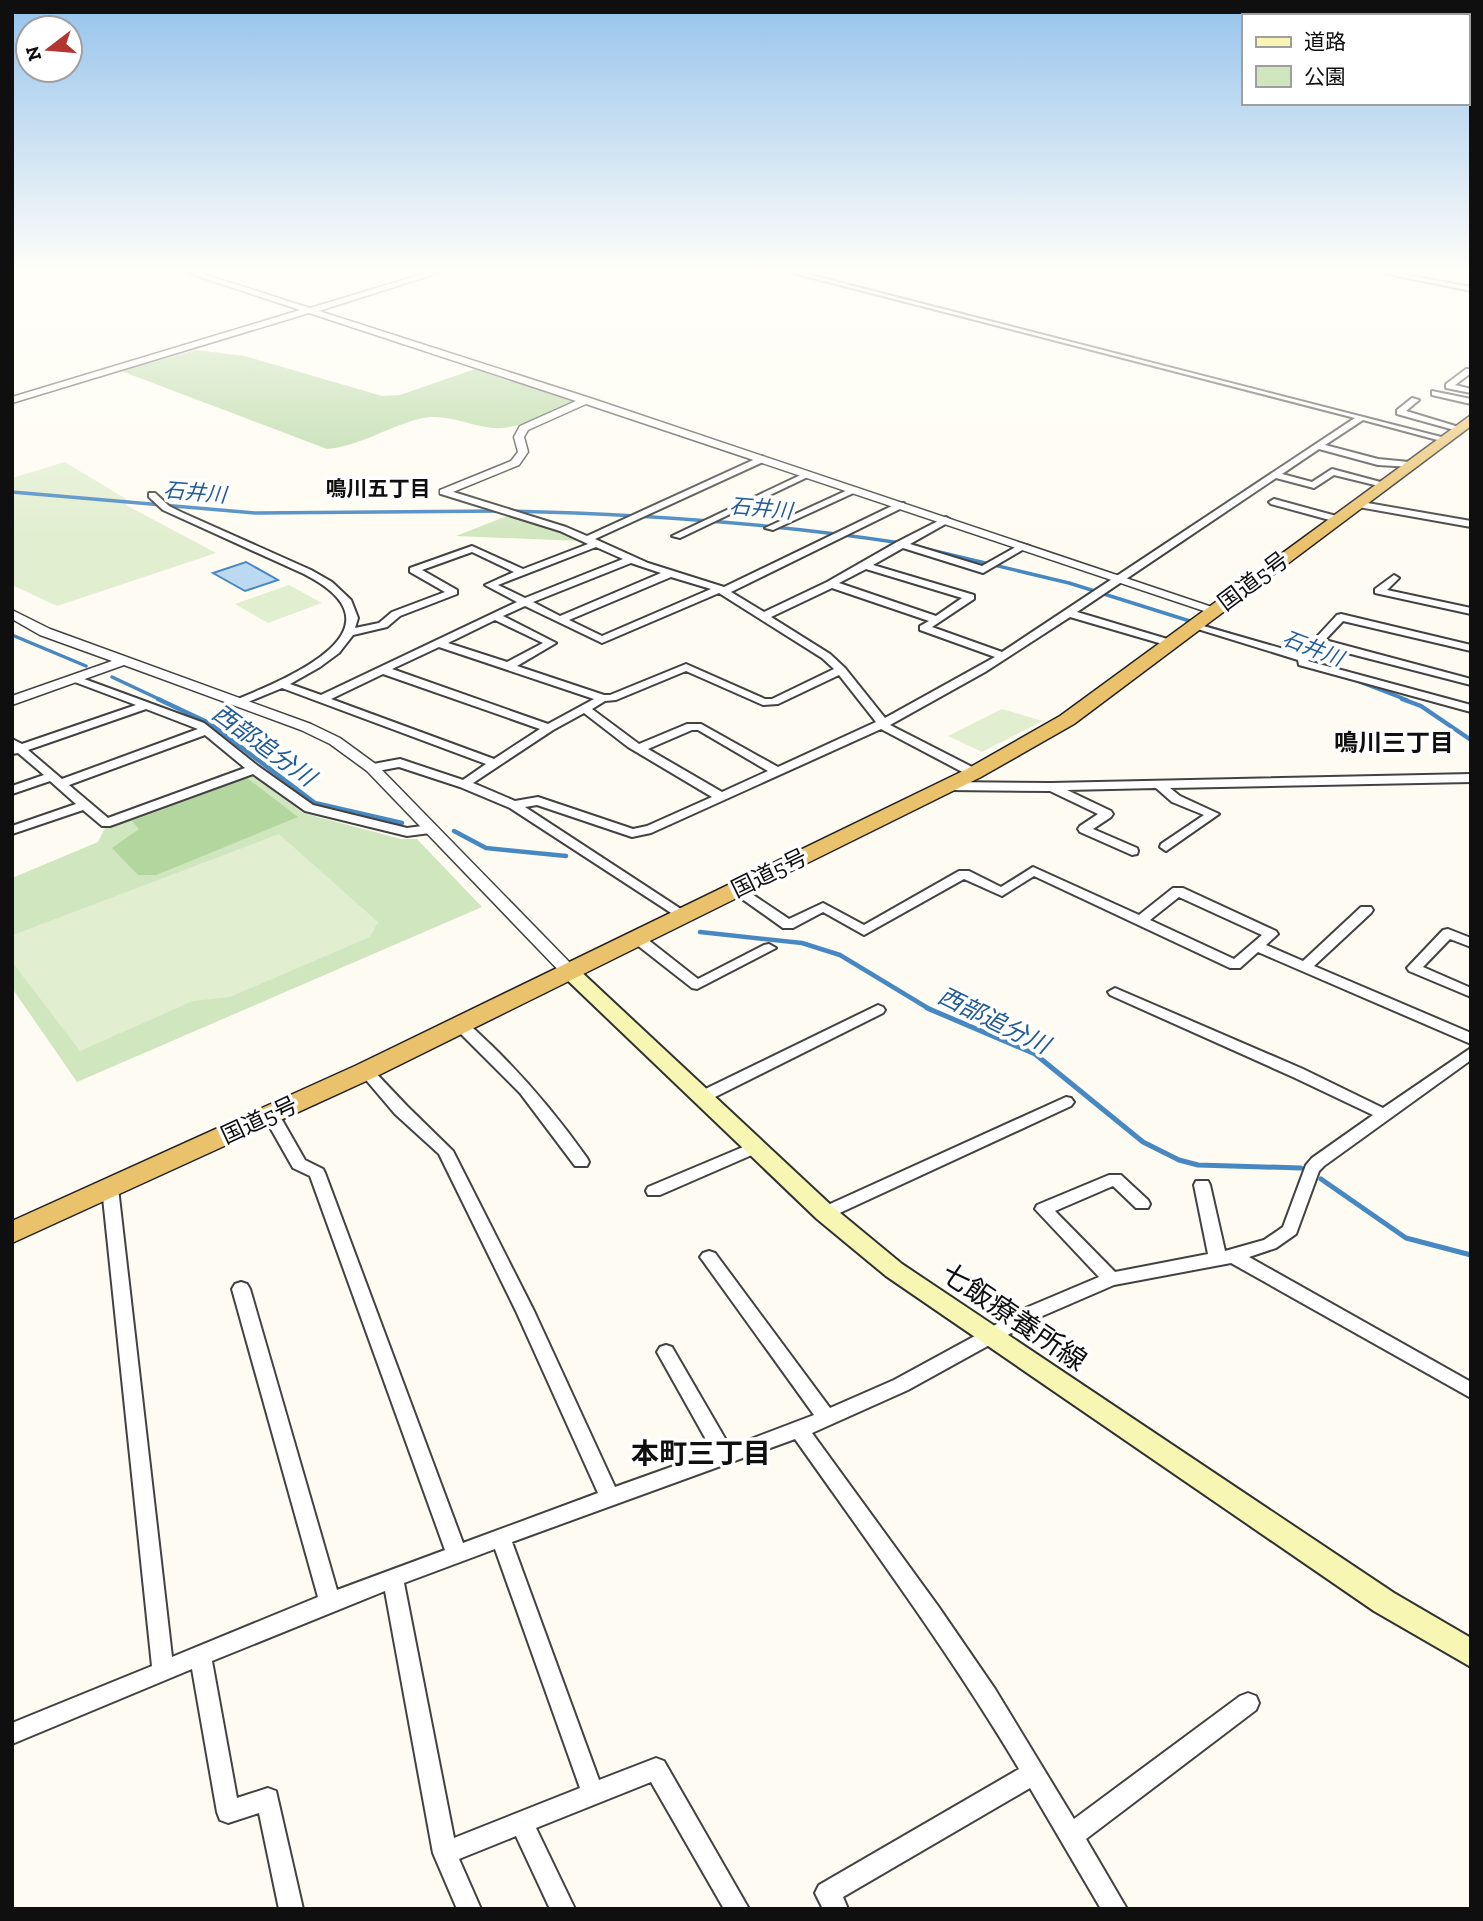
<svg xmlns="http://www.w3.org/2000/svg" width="1483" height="1921" font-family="'Zilla Slab','Noto Sans JP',serif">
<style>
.green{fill:#d0e6be}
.forest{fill:#b3d69e}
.pitch{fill:#e1eecf}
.water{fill:#bbd9f1;stroke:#4888c2;stroke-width:2}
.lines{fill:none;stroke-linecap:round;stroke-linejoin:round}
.stream-far2{stroke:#4888c2;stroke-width:3.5}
.stream-far1{stroke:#4888c2;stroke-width:4.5}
.stream{stroke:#4888c2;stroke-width:5}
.minor-casing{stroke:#424242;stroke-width:4}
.tertiary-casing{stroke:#424242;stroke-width:3}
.secondary-casing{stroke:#313131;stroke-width:4}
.trunk-casing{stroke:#202020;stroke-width:3}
.minor{fill:#fff;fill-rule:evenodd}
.tertiary{fill:#fff;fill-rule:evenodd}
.secondary{fill:#f8f6b3;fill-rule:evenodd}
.trunk{fill:#eac26c;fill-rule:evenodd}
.labels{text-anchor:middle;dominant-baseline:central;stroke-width:7;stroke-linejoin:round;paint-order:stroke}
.far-neighbourhood-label{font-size:21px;font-weight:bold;fill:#0f0f0f;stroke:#fff}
.far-water-label{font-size:21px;font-style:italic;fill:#225b97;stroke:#fff}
.street-label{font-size:23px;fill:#0f0f0f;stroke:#fff}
.neighbourhood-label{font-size:24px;font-weight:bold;fill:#0f0f0f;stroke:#fff}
.water-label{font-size:24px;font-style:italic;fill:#225b97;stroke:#fff}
.near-street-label{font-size:28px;fill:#0f0f0f;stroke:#fff}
.near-neighbourhood-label{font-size:28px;font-weight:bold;fill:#0f0f0f;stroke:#fff}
</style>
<rect width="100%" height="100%" fill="#fefcf2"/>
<path class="green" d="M507,516L558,529L581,541L456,536Z
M251,773L303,813L401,839H417L482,907L77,1082L12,988V878L98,842L105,828Z"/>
<path class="forest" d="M196,350L245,356L382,396L400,395L475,369L574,402C549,411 521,430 493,428C468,426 445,412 419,419C387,427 360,446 327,449L121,371Z
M247,778L298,817L156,875H138L112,848L139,829L132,821Z"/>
<path class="pitch" d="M65,462L126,499V505L216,553L57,606L12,585V478Z
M289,585L322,603L268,623L235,604Z
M1002,709L1043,721L982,752L948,736Z
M279,834L378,922L370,937L230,997L193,1001L80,1051L12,962L13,935Z"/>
<path class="water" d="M246,562L278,580L245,591L213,573Z"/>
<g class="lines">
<path class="stream-far2" d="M12,492L255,513L500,511
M509,511C641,514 771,523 901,543
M910,545L1069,583L1231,634
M12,635L86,666
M112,677L161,700
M1355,680L1407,700"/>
<path class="stream-far1" d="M158,699L209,723L315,803L402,823
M1402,699L1421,706L1471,740
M454,831L486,848L566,856
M700,932L802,943L840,955L931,1010"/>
<path class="stream" d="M927,1008L1035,1054L1143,1142L1179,1160L1198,1165L1301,1168
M1321,1179L1406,1238L1471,1255"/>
<defs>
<path id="minor" d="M793,273H803L1449,439L1445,442L1363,420L1325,445L1378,459L1409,462L1413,465L1412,467L1378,465L1319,449L1282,474L1312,482L1332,469L1388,484L1383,487L1334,475L1314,488L1276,478L1077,612L1174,641V645H1166L1070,617L985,672L890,725L978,770L980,773L978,776H970L881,729L651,833L632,837L537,805L525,807L687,913L689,916L682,920L510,808L460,787L399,767L372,772L366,768L368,765L400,759L463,780L486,764L282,688L243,704H235V700C290,678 410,628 304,574L163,510L149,497V493H155L169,506L181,512L311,570L332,582L351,600L358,618L355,628L379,623L392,612L445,592L410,572V568L472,546L523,569L588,544L560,531L441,494V490H447L566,527L587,536L762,456L766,459L765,461L595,539L648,563L724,587L898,503H904V507L731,592L764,612L827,582L897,542L946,517L951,520L949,522L910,544L982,566L1021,544L1029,546L983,573L903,548L873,565L974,595V599L932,627L1002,652L1355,418ZM596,547L623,559L525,598L498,585ZM472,552L514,572L485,585L517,602L321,695L290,684L320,667L339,653L353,635L387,627L400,616L457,594V590L422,570ZM631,563L661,573L560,616L533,602ZM866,569L962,598L936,616L839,583ZM671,577L711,589L602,636L569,620ZM832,588L929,621L920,626V630L995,657L885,718L845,668L830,654L771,617ZM719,593L822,658L834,669L772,699H765L686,664L610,695H604L517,666L556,643L503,616L525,606L602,643ZM495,620L543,643L507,662L448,643ZM439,647L594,699L548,724L392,669ZM686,671L763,705L778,704L839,675L876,722L778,767L701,724H687L639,744L592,709L605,701L616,700ZM383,674L540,729L494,759L331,699ZM584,713L628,747L712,797L647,826L633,829L538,797L515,801L473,783L553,730ZM692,730H698L768,771L722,792L648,749Z
M1383,273H1396L1471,287V291Z
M1466,369H1471V373L1455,385L1471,389V393L1446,388V384Z
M1432,391L1471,399V404L1432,395Z
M1412,398L1419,400L1406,411L1462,428L1458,431L1397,414V410Z
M805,473L812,475L680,538L672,536Z
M852,488L860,490L773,530L765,528Z
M1274,499L1340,517L1342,519L1337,522L1271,504L1269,502Z
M1356,501L1471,521V527L1353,506L1351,504Z
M1394,575L1399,578L1387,590L1471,608V614L1375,593V589Z
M1341,614L1471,645V651L1343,621L1325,640L1471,679V685L1320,646L1308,661L1471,705V712L1299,665L1298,660L1188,626L1193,623L1301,654L1337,615Z
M76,676L204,723L258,766L313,805L407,828L430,825L436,829L430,833L407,836L305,811L253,774L110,826H102L83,810L12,834V826L76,804L50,781L12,794V786L44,775L18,753L12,754V739L22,744L136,705L72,681V677ZM146,709L198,729L62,779L28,750ZM205,735L245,768L108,818L69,785Z
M1471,774V782L1170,788L1180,796L1219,814L1166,851L1160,847L1161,844L1204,815L1172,802L1156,788L1067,790L1111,811L1113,814L1111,817L1093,829L1137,848L1138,851L1137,854L1132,855L1080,832L1078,829L1080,826L1098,814L1050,791L948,790L942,786L948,782L1051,783Z
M1033,867L1139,915L1173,888H1183L1276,931L1278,934L1266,945L1303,961L1361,907H1371L1373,910L1371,913L1314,966L1471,1033V1044L1258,952L1240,968H1230L1034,876L1002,896L964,879L864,935L823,912L793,928H783L728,889L730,886H740L789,919L823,903L864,925L959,871H969L1001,887ZM1179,897L1262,935L1234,959L1150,920Z
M1448,929L1471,938V947L1450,939L1423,967L1471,988V997L1409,971L1407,968L1443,930Z
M637,934L642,935L698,979L764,945L769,944L776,948L697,989L692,988L632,941L630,938Z
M1115,988L1303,1069L1383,1108L1471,1048V1060L1324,1166L1319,1171L1296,1234L1276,1248L1249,1257L1471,1382V1398L1231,1263L1114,1285L1040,1317L908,1390L812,1433L938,1606L995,1689L1074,1819L1240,1696L1248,1693L1256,1696L1259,1703L1256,1710L1086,1839L1127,1909H1101L1030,1788L843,1897L848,1909H823L815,1893L819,1885L1019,1769C951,1655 872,1548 795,1439L512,1542L599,1780L656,1758L664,1761L749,1909H724L651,1782L536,1828L575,1909H550L516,1836L459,1859L481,1909H457L433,1853L385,1591L212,1661L237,1798L268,1788L276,1791L303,1909H279L259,1813L228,1823L220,1820L217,1812L192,1669L12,1744V1723L152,1666L102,1188L104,1184H116L118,1188L172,1657L318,1597L232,1289L235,1284L241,1282L247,1284L250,1289L337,1590L445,1550L310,1176L293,1168L263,1115L265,1111H277L305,1160L323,1169L325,1173L463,1543L598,1493L516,1311L439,1154L395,1114L361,1074L358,1071L361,1068H371L407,1106L453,1151L534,1311L615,1487L713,1452L657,1352L660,1347L666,1345L672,1347L730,1447L814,1415L703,1261L700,1257L703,1253L709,1251L715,1253L830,1408L894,1380L1028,1307L1099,1277L1035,1209L1037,1205L1109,1175H1121L1148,1200L1150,1204L1148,1208H1136L1113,1186L1055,1211L1115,1272L1208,1254L1194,1185L1196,1181H1208L1210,1185L1225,1251L1264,1240L1283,1227L1306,1165L1312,1158L1373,1115L1293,1077L1110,995L1108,992ZM495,1549L580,1788L454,1838L404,1583Z
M878,1005L883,1007L885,1010L883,1013L707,1101H697L694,1097L697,1093Z
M460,1020C471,1024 481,1036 490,1044C526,1079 558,1117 587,1158L589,1162L587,1166H575L520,1093L455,1028L453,1025Z
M1066,1097L1071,1098L1074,1102L1071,1106L831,1217H819L817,1213L819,1209Z
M755,1142L761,1143L763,1147L761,1151L660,1195H648L646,1191L648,1187Z"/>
<path id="tertiary" d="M188,273H200L310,308L426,273H438L319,311L590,398L1221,610L1220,613H1210L586,404L528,430L524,437L528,452L519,465L448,494H440V490L511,461L518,452L514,437L520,426L576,401L309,313L12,403V397L300,310Z
M12,610L50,629L311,724L340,738L377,765L578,971L575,975H563L367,771L330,744L301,730L124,665L12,705V696L112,661L40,635L12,619Z"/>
<path id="secondary" d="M569,965L576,967L833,1207L902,1264L1394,1593L1471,1638V1667L1374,1611L886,1276L817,1219L562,975L559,971Z"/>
<path id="trunk" d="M1471,415V426L1074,724L981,777L375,1077L12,1243V1221L357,1065L967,769L1060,716Z"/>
</defs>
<use href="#minor" class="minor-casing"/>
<use href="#tertiary" class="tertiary-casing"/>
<use href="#secondary" class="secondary-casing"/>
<use href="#trunk" class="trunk-casing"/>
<use href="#minor" class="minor"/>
<use href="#tertiary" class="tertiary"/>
<use href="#secondary" class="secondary"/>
<use href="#trunk" class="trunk"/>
</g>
<linearGradient id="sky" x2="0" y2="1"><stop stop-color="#96c3ec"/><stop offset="0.5" stop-color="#fffef9"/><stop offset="1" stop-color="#fffef9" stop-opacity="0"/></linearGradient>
<rect width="1483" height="542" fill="url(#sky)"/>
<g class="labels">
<g class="far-neighbourhood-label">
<text x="378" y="488">鳴川五丁目</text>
</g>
<g class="far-water-label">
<text transform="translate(195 492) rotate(5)">石井川</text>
<text transform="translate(761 508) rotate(5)">石井川</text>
<text transform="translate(1313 648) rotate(21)">石井川</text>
</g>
<g class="street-label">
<text transform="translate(1253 581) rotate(-37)">国道5号</text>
<text transform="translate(769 873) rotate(-26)">国道5号</text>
<text transform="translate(259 1120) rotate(-25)">国道5号</text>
</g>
<g class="neighbourhood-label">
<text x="1394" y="742">鳴川三丁目</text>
</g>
<g class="water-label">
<text transform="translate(264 745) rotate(36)">西部追分川</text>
<text transform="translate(994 1020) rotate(26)">西部追分川</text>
</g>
<g class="near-street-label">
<text transform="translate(1014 1317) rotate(34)">七飯療養所線</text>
</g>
<g class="near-neighbourhood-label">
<text x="701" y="1453">本町三丁目</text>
</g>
</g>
<rect width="1483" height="1921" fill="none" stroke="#0f0f0f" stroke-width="28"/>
<rect x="1242" y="14" width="228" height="91" fill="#ffffff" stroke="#9f9f9f" stroke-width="2"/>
<rect x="1256" y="37" width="35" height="10" fill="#f8f6b3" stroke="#9f9f9f" stroke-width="2"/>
<text x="1304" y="49" font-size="21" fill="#0f0f0f">道路</text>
<rect x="1256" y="66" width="35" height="21" fill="#d0e6be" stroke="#9f9f9f" stroke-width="2"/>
<text x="1304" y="84" font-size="21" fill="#0f0f0f">公園</text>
<g transform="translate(49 49) rotate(254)"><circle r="33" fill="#ffffff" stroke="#9f9f9f" stroke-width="2"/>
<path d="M0-5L12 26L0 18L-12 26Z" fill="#b43632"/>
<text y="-10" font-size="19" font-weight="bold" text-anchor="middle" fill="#0f0f0f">N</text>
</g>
</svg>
